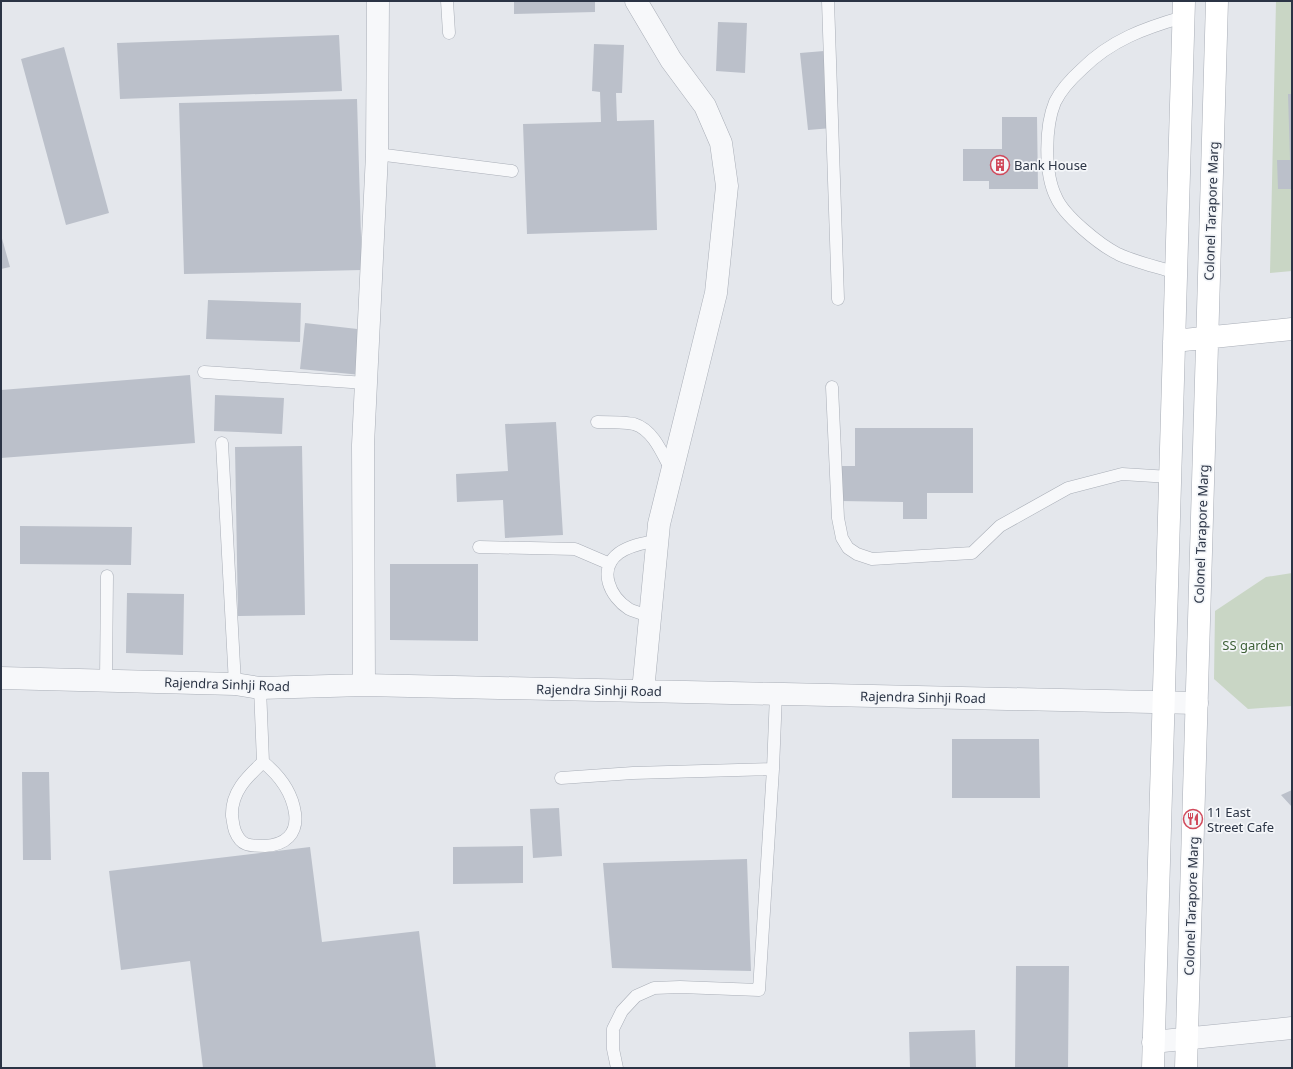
<svg xmlns="http://www.w3.org/2000/svg" width="1293" height="1069" font-family="'Noto Sans',sans-serif">
<style>
.green{fill:#c9d6c5}
.building{fill:#bbc0ca}
.lines{fill:none;stroke-linecap:round;stroke-linejoin:round}
.lane-casing{stroke:#a9aeb7;stroke-width:13}
.street-casing{stroke:#a9aeb7;stroke-width:23}
.secondary-casing{stroke:#a9aeb7;stroke-width:23}
.lane{stroke:#f7f8fa;stroke-width:12}
.street{stroke:#f7f8fa;stroke-width:22}
.secondary{stroke:#fff;stroke-width:22}
.labels{text-anchor:middle;dominant-baseline:central;stroke-width:3.5;stroke-linejoin:round;paint-order:stroke}
.poi-label{font-size:13px;fill:#2b3445;stroke:#f4f6f9;text-anchor:start}
.street-label{font-size:13px;fill:#2b3445;stroke:#f4f6f9}
.park-label{font-size:13px;fill:#3f6138;stroke:#f4f6f9}
</style>
<rect width="100%" height="100%" fill="#e4e7ec"/>
<path class="green" d="M1276,1H1292V271L1270,273Z
M1292,573V706L1248,709L1214,679L1215,611L1266,577Z"/>
<path class="building" d="M514,1H595V12L514,14Z
M718,22L747,23L745,73L716,71Z
M339,35L342,91L120,99L117,43Z
M594,44L624,45L622,93H616L617,121L654,120L657,230L527,234L523,124L601,122L600,92L592,91Z
M64,47L109,213L66,225L21,59Z
M824,51L832,128L808,130L800,53Z
M1288,94H1292V189H1278L1277,160H1290Z
M357,99L362,270L184,274L179,103Z
M1002,117H1037L1038,189H989V181H963V149H1002Z
M1,235L10,267L1,269Z
M208,300L301,303L300,342L206,339Z
M305,323L366,330L361,375L300,369Z
M190,375L195,443L1,458V390Z
M215,395L284,398L282,434L214,431Z
M556,422L563,535L505,538L503,500L457,502L456,474L508,471L505,424Z
M855,428H973V493H927V519H903V502L840,501V466H855Z
M302,446L305,615L238,616L235,447Z
M20,526L132,527L131,565L20,564Z
M390,564H478V641L390,640Z
M127,593L184,594L183,655L126,653Z
M952,739H1039L1040,798H952Z
M22,772H49L51,860H23Z
M1292,790V807L1281,795Z
M559,808L562,856L533,858L530,809Z
M523,846V883L453,884V847Z
M310,847L322,942L419,931L436,1068H203L190,961L121,970L109,871Z
M747,859L751,971L612,968L603,863Z
M1016,966H1069L1068,1068H1015Z
M975,1030L976,1068H910L909,1032Z"/>
<g class="lines">
<defs>
<path id="lane" d="M447,1L449,33
M828,1L838,299
M377,154L512,171
M1176,273C1158,267 1135,262 1118,254C1100,245 1064,216 1056,197C1044,173 1045,126 1055,102C1061,90 1072,78 1082,69C1111,40 1145,28 1183,17
M204,372L366,383
M832,387L838,518L842,538L848,548L857,554L872,559L972,553L1000,526L1068,488L1122,474L1170,477
M597,422C608,422 624,422 634,424C654,430 663,455 672,472
M222,443L235,684
M479,547L575,549L610,564
M650,616C643,614 635,612 629,609C610,597 597,569 619,553C630,545 645,543 658,540
M106,680L107,576
M260,688L263,762C279,775 292,792 295,813C298,834 285,845 265,846C260,846 251,846 246,844C241,842 237,836 235,831C233,826 233,821 232,816C231,792 247,777 263,762
M561,778L633,773L773,769
M617,1068L613,1049V1029L622,1011L636,996L654,988L680,987L759,990L773,769L776,694"/>
<path id="street" d="M636,1L671,60L705,106L721,143L727,186L716,293L659,524L643,691
M1,678L235,684L260,688L364,685L1197,703
M364,685L363,445L377,154L378,1
M1153,1042L1292,1028"/>
<path id="secondary" d="M1174,341L1292,329
M1153,1068L1184,1
M1186,1068L1217,1"/>
</defs>
<use href="#lane" class="lane-casing"/>
<use href="#street" class="street-casing"/>
<use href="#secondary" class="secondary-casing"/>
<use href="#lane" class="lane"/>
<use href="#street" class="street"/>
<use href="#secondary" class="secondary"/>
</g>
<defs>
<symbol id="building-ring" viewBox="-11 -11 22 22"><circle r="9.5" fill="#f4f6f9" stroke="#d1495b" stroke-width="1.5"/><path d="M-4-6H4V6H1V3H-1V6H-4ZM-2.5-4.3h1.7v1.8h-1.7ZM.8-4.3h1.7v1.8H.8ZM-2.5-1h1.7V.8h-1.7ZM.8-1h1.7V.8H.8Z" fill="#d1495b"/></symbol>
<symbol id="restaurant-ring" viewBox="-11 -11 22 22"><circle r="9.5" fill="#f4f6f9" stroke="#d1495b" stroke-width="1.5"/><path d="M-5-6h1v4h1v-4h1v4h1v-4h1v5L-1.5 .5V6h-2V.5L-5-1ZM5-6V6H3V1.5H1.5Q1.5-4 5-6Z" fill="#d1495b"/></symbol>
</defs>
<g fill-rule="evenodd">
<use href="#building-ring" x="989" y="154" width="22" height="22"/>
<use href="#restaurant-ring" x="1182" y="808" width="22" height="22"/>
</g>
<g class="labels">
<g class="poi-label">
<text x="1014" y="165">Bank House</text>
<text x="1207" y="812">11 East<tspan x="1207" dy="15">Street Cafe</tspan></text>
</g>
<g class="street-label">
<text transform="translate(1211 211) rotate(-88)">Colonel Tarapore Marg</text>
<text transform="translate(1201 534) rotate(-88)">Colonel Tarapore Marg</text>
<text transform="translate(227 684) rotate(2)">Rajendra Sinhji Road</text>
<text transform="translate(599 690) rotate(1)">Rajendra Sinhji Road</text>
<text transform="translate(923 697) rotate(1)">Rajendra Sinhji Road</text>
<text transform="translate(1191 906) rotate(-88)">Colonel Tarapore Marg</text>
</g>
<g class="park-label">
<text x="1253" y="645">SS garden</text>
</g>
</g>
<rect width="1293" height="1069" fill="none" stroke="#2b3445" stroke-width="4"/>
</svg>
